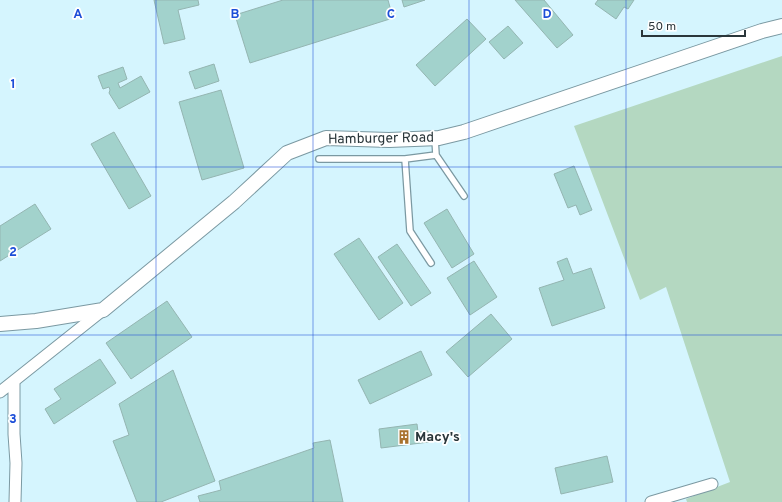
<svg xmlns="http://www.w3.org/2000/svg" width="782" height="502" font-family="Overpass,sans-serif">
<style>
.green{fill:#b4d8c1}
.building{fill:#a2d2cc;stroke:#94b5b1}
.lines{fill:none;stroke-linecap:round;stroke-linejoin:round}
.service-casing{stroke:#7b99a2;stroke-width:8}
.minor-casing{stroke:#7b99a2;stroke-width:13}
.tertiary-casing{stroke:#7b99a2;stroke-width:16}
.service{stroke:#fff;stroke-width:5.5}
.minor{stroke:#fff;stroke-width:11}
.tertiary{stroke:#fff;stroke-width:14}
.grid{fill:none;stroke:#1d4ed8;stroke-width:1;stroke-opacity:0.55}
.labels{text-anchor:middle;dominant-baseline:central;stroke-width:3.5;stroke-linejoin:round;paint-order:stroke}
.street-label{font-size:14px;fill:#2a363a;stroke:#fff}
.poi-label{font-size:14px;font-weight:bold;fill:#2a363a;stroke:#fff;text-anchor:start}
.grid-label{font-size:13px;text-anchor:middle;font-weight:bold;fill:#1d4ed8;stroke:#fff;stroke-width:3.5;stroke-linejoin:round;paint-order:stroke}
</style>
<rect width="100%" height="100%" fill="#d5f5fe"/>
<path class="green" d="M782,56V502H687L686,499L730,482L666,287L640,300L574,126Z"/>
<path class="building" d="M154,0H198L199,5L178,10L185,39L164,44Z
M283,0H388L393,18L250,63L235,15Z
M402,0H425L404,7Z
M515,0H544L573,35L557,48Z
M598,0H634L628,9L624,7L616,19L595,4Z
M467,19L486,39L435,86L416,65Z
M508,26L523,43L504,59L489,42Z
M214,64L219,81L195,89L189,72Z
M123,67L127,79L118,83L120,88L141,76L150,92L119,109L109,93L110,90L109,87L103,89L98,76Z
M221,90L244,168L202,180L179,102Z
M114,132L151,196L129,209L91,144Z
M574,166L592,210L580,215L576,205L568,208L554,174Z
M35,204L51,229L0,261V226Z
M447,209L474,254L452,268L424,223Z
M359,238L403,303L379,320L334,254Z
M397,244L431,293L411,306L378,257Z
M567,258L573,274L591,268L605,308L552,326L539,288L564,280L557,262Z
M474,261L497,297L470,315L447,278Z
M167,301L192,337L131,379L106,343Z
M491,314L512,339L468,377L446,352Z
M421,351L432,375L370,404L358,380Z
M100,359L116,383L54,424L45,409L61,399L54,389Z
M173,370L215,481L161,502H137L113,441L129,435L119,404Z
M417,424L418,432L428,431L429,442L381,448L379,429Z
M330,440L343,502H200L198,496L221,490L219,481L314,448L313,443Z
M607,456L613,482L561,494L555,468Z"/>
<g class="lines">
<defs>
<path id="service" d="M435,139L436,155
M319,159H405L410,231L431,263
M405,159L436,155L464,196"/>
<path id="minor" d="M14,381V434L16,463L15,502
M0,392L103,310
M651,502L712,484"/>
<path id="tertiary" d="M0,324L36,321L103,310L234,202L287,153L326,138L389,140L439,138L464,132L762,31L782,26"/>
</defs>
<use href="#service" class="service-casing"/>
<use href="#minor" class="minor-casing"/>
<use href="#tertiary" class="tertiary-casing"/>
<use href="#service" class="service"/>
<use href="#minor" class="minor"/>
<use href="#tertiary" class="tertiary"/>
</g>
<path class="grid" d="M156,0V502M313,0V502M469,0V502M626,0V502M0,167H782M0,335H782"/>
<defs>
<symbol id="building-bare" viewBox="-9 -9 18 18"><path d="M-4-6H4V6H1V3H-1V6H-4ZM-2.5-4.3h1.7v1.8h-1.7ZM.8-4.3h1.7v1.8H.8ZM-2.5-1h1.7V.8h-1.7ZM.8-1h1.7V.8H.8Z" fill="#a8722d" stroke="#fff" stroke-width="2.5" paint-order="stroke"/></symbol>
</defs>
<g fill-rule="evenodd">
<use href="#building-bare" x="394" y="427" width="20" height="20"/>
</g>
<g class="labels">
<g class="street-label">
<text transform="translate(381 139) rotate(-1)">Hamburger Road</text>
</g>
<g class="poi-label">
<text x="415" y="437">Macy's</text>
</g>
</g>
<g class="grid-label">
<text x="78" y="18">A</text>
<text x="235" y="18">B</text>
<text x="391" y="18">C</text>
<text x="547" y="18">D</text>
<text x="13" y="88">1</text>
<text x="13" y="256">2</text>
<text x="13" y="423">3</text>
</g>
<path d="M642 30v6h103v-6" fill="none" stroke="#2a363a" stroke-width="2"/>
<text x="648" y="30" font-size="12" fill="#2a363a" stroke="#ffffff" stroke-width="3" paint-order="stroke">50 m</text>
</svg>
